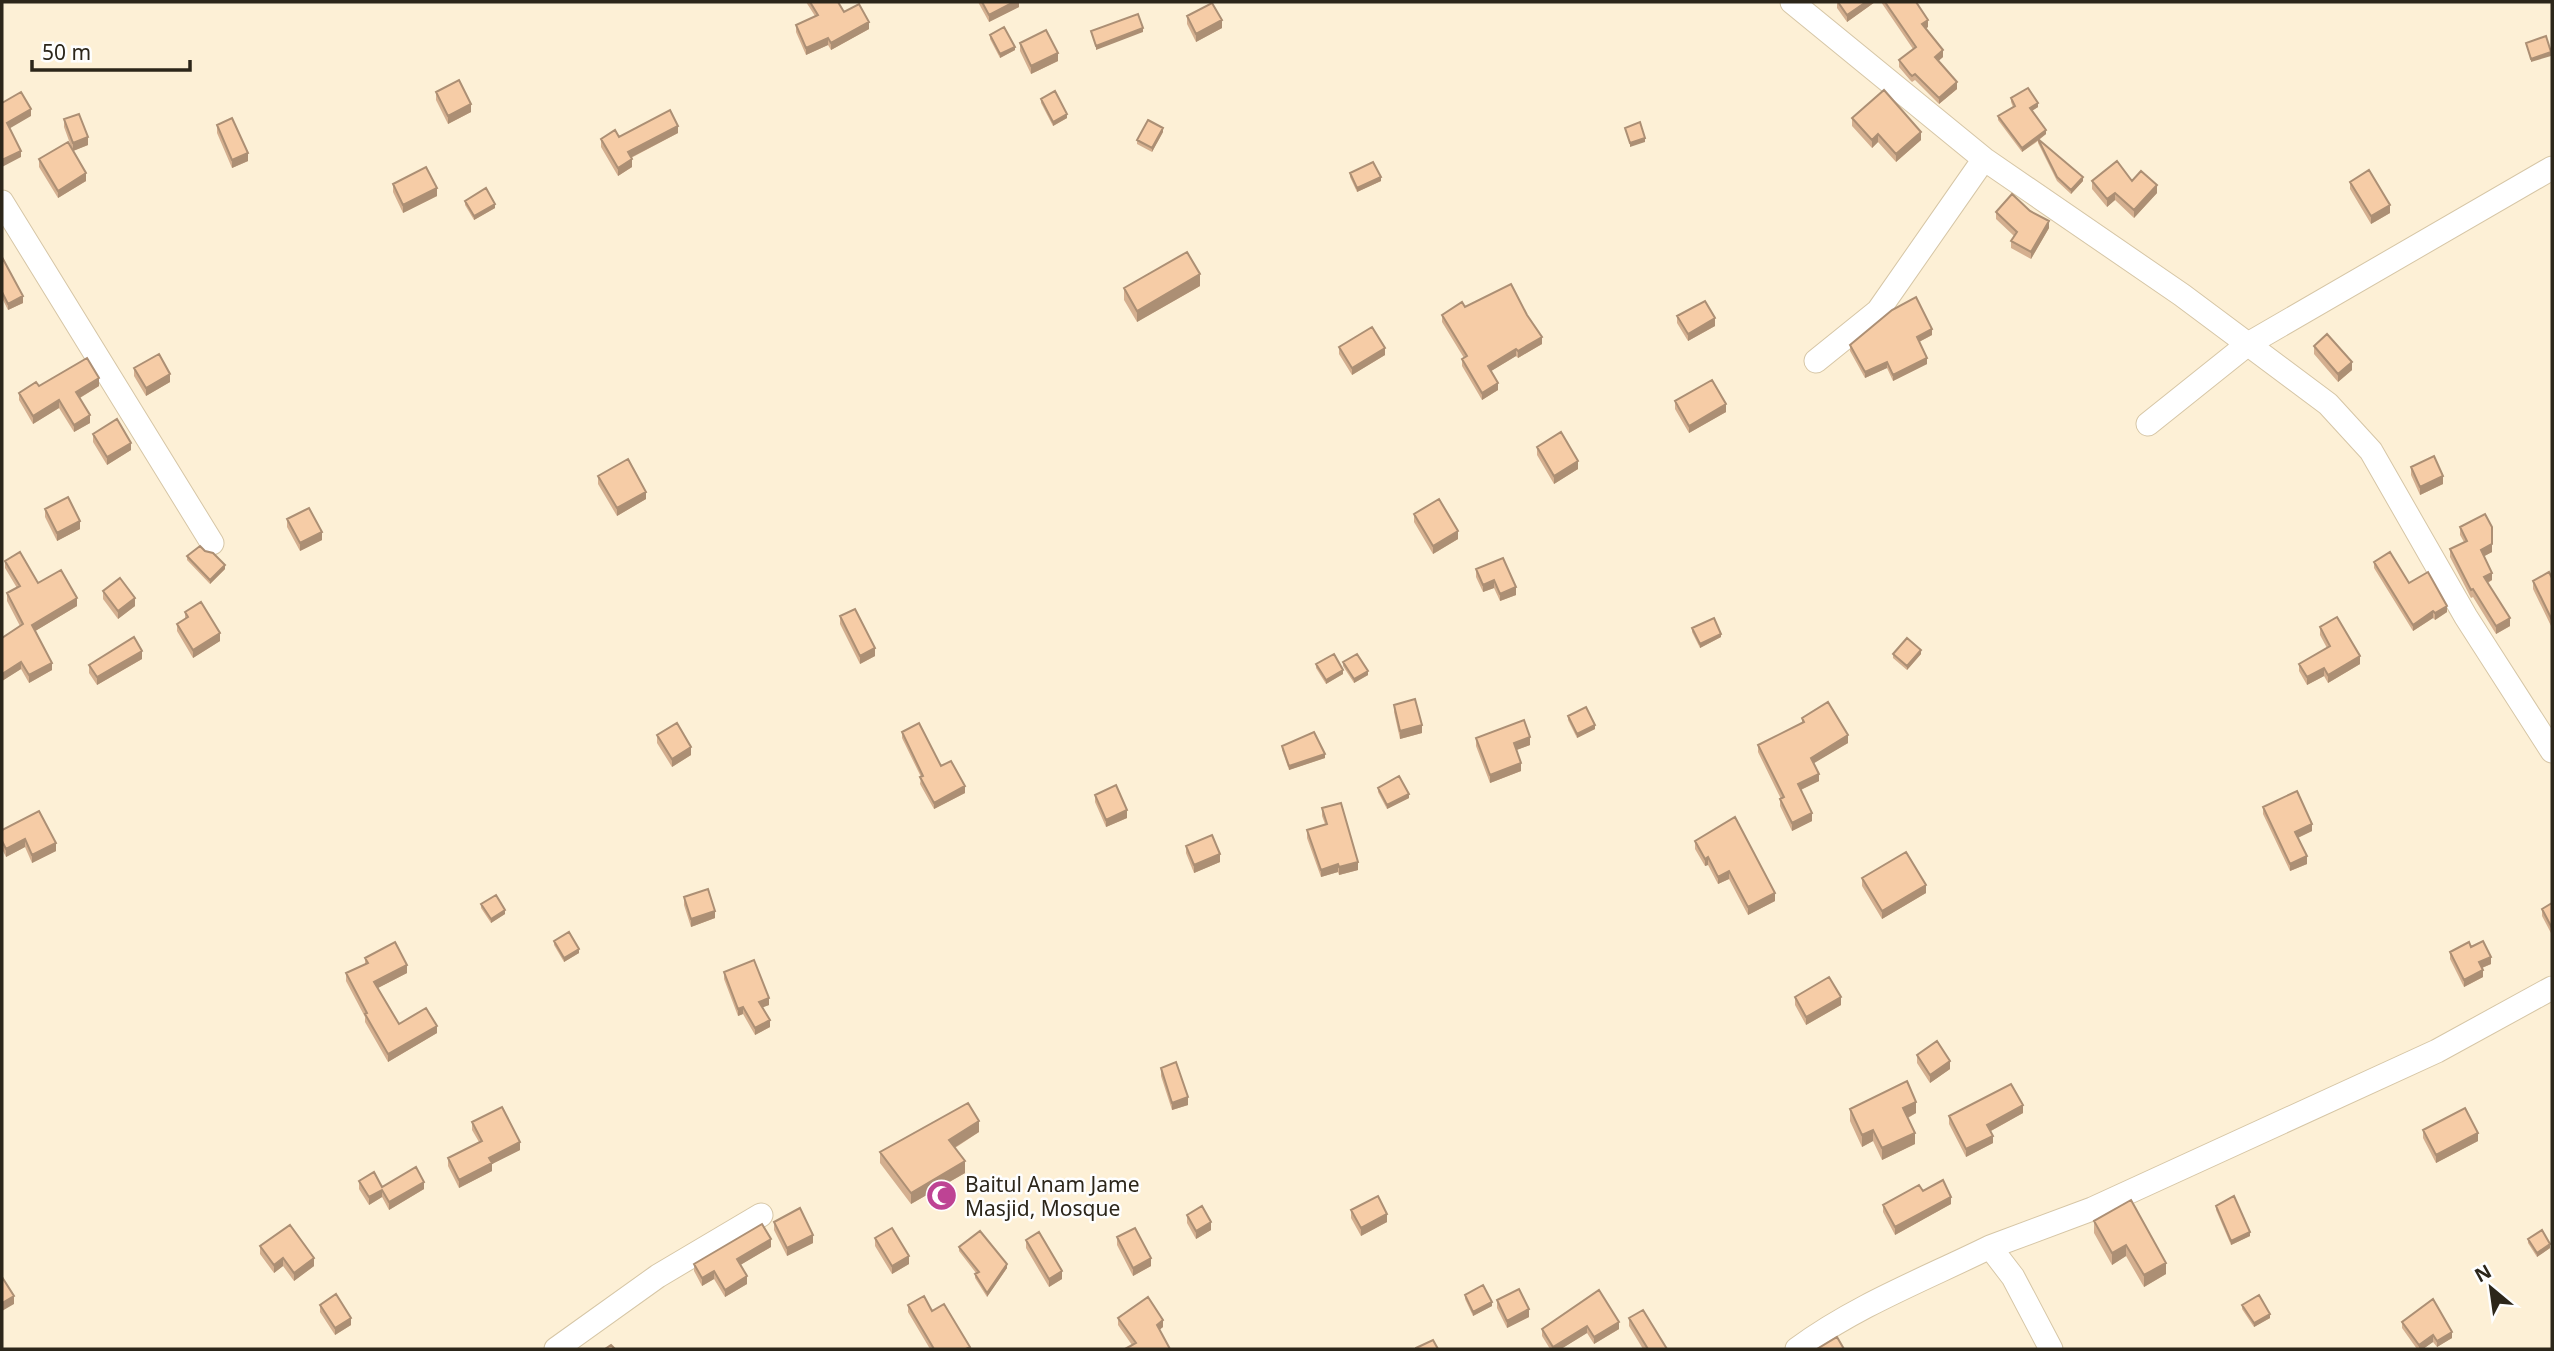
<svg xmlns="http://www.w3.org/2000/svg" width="2554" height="1351" font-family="'Noto Sans',sans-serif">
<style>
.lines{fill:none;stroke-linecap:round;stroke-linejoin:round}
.minor-casing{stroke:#d6c6a6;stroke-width:25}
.minor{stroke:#fff;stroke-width:23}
.wall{fill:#d4af8f}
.shaded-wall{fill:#ac8f74}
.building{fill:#f6cca6;stroke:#ac8f74;stroke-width:2}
.labels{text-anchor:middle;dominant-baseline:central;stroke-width:5;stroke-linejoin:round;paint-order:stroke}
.poi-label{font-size:21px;fill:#2c261a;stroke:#fefefe;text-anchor:start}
</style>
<rect width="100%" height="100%" fill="#fdf0d6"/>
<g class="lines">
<defs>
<path id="minor" d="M1792,2L1984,159L2182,295L2328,404L2371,451L2466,617L2552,751
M2,202L212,543
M1816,361L1878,311L1984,159
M2148,424L2248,344L2552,168
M1990,1247L2092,1209L2437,1051L2552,988
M556,1349L658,1276L761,1215
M1797,1349C1855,1306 1925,1279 1990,1247L2013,1277L2051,1349"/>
</defs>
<use href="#minor" class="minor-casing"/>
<use href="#minor" class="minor"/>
</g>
<path class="wall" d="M806,2H838L844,12L869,29L831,50L828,45L806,55L796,32V25L815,16Z
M978,2H1019V7L989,22Z
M1837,2H1875L1847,22L1837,8Z
M1881,2H1916L1928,27L1926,28L1943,57L1938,61L1957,89L1939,104L1915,80L1912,82L1910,80L1899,67V60L1913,49Z
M1187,16L1222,28L1196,42L1187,24Z
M990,35L1015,50L1000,58L990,39Z
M1020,43L1058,61L1031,74L1020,51Z
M436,92L471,112L448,124L436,100Z
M2011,98L2038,107L2032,111L2046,134L2039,140L2083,181L2071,194L2057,181L2038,143V141L2022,152L1998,120V116L2013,107L2011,102Z
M1041,99L1067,118L1053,126L1041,103Z
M1852,118L1921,140L1896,162L1878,142L1872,148L1852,126Z
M64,119L88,145L73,151L86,181L58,198L39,167V159L72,149L64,127Z
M217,125L248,161L232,168L217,133Z
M1163,132L1152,152L1137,144V140Z
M678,133L631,158L632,167L618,176L601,147V139Z
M1350,173L1381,181L1357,192L1350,177Z
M2092,181H2132L2157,193L2134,218L2115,200L2107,207L2092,189Z
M2350,182L2390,213L2371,224L2350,189Z
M393,184L437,196L403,213L393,192Z
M465,201L495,208L474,220L465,205Z
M1996,212L2049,228L2031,259L2011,248V241L2014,236L1996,219Z
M2,260L23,303L8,310L2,298Z
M1200,286L1137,322L1124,300V288Z
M1465,307L1542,344L1518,358L1516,356L1491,371L1498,390L1482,400L1462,366V359L1464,358L1442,322V315Z
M1677,316L1715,326L1688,341L1677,323Z
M1932,335L1919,342L1927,364L1893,381L1887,368L1865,378L1850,351V345Z
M2314,346L2352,370L2338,382L2314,354Z
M1339,347L1385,355L1352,375L1339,354Z
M134,368L170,382L146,396L134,376Z
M39,386H99L80,398L90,423L74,432L59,408L33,424L19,400V393Z
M1675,401L1726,412L1689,433L1675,409Z
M93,434L131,450L107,465L93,442Z
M1537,447L1578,469L1554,484L1537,455Z
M2411,467L2443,484L2420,495L2411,475Z
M598,476L646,499L617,516L598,484Z
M45,509L80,529L57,541L45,517Z
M1414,514L1458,539L1433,554L1414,522Z
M287,519L322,540L300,551L287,527Z
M2460,527L2492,552L2484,556L2492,580L2488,583L2510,626L2496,634L2473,597L2471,598L2450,557V549L2464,542L2460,535Z
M205,551L225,569L210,584L187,560V556Z
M5,561L38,583L77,606L35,631L52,670L29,683L21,669L2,681V638L20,626L7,601V593L17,588L5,568Z
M2374,562L2409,583L2447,612L2435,620L2433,618L2413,631L2374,568Z
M1476,569L1516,595L1500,601L1494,588L1483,592L1476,577Z
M2552,578V628L2533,589V581Z
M103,591L135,606L118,619L103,599Z
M185,612L220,641L193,658L177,631V624L185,619Z
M840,616L875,656L860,664L840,624Z
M2320,627L2360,664L2328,683L2324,676L2307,685L2299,671V664L2327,648L2320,635Z
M1692,628L1721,637L1700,648L1692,632Z
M1893,654H1921L1907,670L1893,658Z
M142,659L97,685L89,673V665Z
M1343,662L1368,675L1354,683L1343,666Z
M1316,664L1343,674L1326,684L1316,668Z
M1394,705L1422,733L1400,739L1394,712Z
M1568,716L1595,729L1577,738L1568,720Z
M1802,718L1848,743L1813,763L1819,781L1801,790L1812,821L1792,831L1780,806V799H1781L1758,752V745L1802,723Z
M902,732L965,793L934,809L920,784L921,777L902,738Z
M657,735L691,755L672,767L657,743Z
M1476,738L1530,745L1516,750L1521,771L1490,783L1476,746Z
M1282,746L1325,758L1289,770L1282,750Z
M1378,788L1409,798L1387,809L1378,792Z
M1095,795L1127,818L1106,827L1095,802Z
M2263,807L2312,831L2298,838L2307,864L2290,871L2263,814Z
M1322,808L1358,870L1339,875L1338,872L1321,877L1307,838V830L1325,824L1322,816Z
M2,830L56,851L32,863L25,847L6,857L2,849Z
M1695,841L1775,901L1748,915L1729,879L1718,884L1708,865L1705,866L1695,849Z
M1186,846L1220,862L1194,873L1186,853Z
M1862,878L1926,893L1882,919L1862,886Z
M684,897L715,918L691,927L684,905Z
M2552,903V935L2542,916V909Z
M481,904L505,914L491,923L481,908Z
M554,941L579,953L564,962L554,945Z
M2471,947L2491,964L2482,968L2483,977L2464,987L2450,959V952Z
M365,958L407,973L378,988L399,1024L437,1033L388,1062L365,1022V1017L346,981V973L365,964Z
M724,972L769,1005L762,1007L770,1027L755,1035L743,1014L738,1016L724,979Z
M1795,997L1841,1005L1806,1025L1795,1005Z
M1917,1055L1950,1069L1930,1083L1917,1063Z
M1161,1068L1188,1105L1172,1110L1161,1076Z
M1850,1109L1916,1113L1908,1118L1915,1144L1882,1160L1873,1141L1862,1147L1850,1121Z
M2023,1113L1991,1131L1993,1143L1966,1157L1949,1124V1116Z
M472,1122L520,1150L492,1164V1171L459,1188L448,1166V1158L479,1142L472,1130Z
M2423,1130L2478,1141L2436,1163L2423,1138Z
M979,1132L955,1148L965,1173L911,1204L880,1163V1152Z
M359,1181L382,1187L424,1189L389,1210L382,1197L369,1205L359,1189Z
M1923,1191L1951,1204L1895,1235L1883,1212V1205Z
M2216,1206L2250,1236L2231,1245L2216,1210Z
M1351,1210L1387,1222L1361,1236L1351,1218Z
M1187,1215L1211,1230L1196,1239L1187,1223Z
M2094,1221L2166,1274L2144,1287L2126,1256L2112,1265L2094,1233Z
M774,1222L813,1243L787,1256L774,1230Z
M1117,1237L1151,1266L1133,1276L1117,1245Z
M875,1238L909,1264L892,1274L875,1246Z
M2528,1239L2550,1248L2537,1257L2528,1243Z
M1026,1240L1062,1279L1049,1287L1026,1248Z
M260,1246L314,1266L294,1281L283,1266L274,1273L260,1254Z
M771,1247L740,1265L747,1284L725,1297L714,1279L702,1286L694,1271V1264Z
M959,1247L1007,1268L987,1297L975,1278V1274L976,1273L959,1251Z
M1599,1290L1619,1329L1594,1344L1587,1333L1561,1349H1550L1542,1336V1329Z
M1465,1295L1492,1306L1473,1316L1465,1299Z
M1497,1300L1529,1317L1507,1328L1497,1308Z
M320,1305L351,1325L335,1335L320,1312Z
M908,1305L932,1311L970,1349H930L908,1312Z
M2242,1305L2270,1318L2254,1327L2242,1309Z
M1118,1318L1163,1327L1132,1345L1118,1325Z
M1629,1318L1667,1349H1643L1629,1326Z
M2402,1322L2452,1338L2437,1347L2433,1342L2423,1349H2417L2402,1328Z"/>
<path class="shaded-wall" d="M1014,2H1019V7L989,22V15Z
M1866,2H1875L1847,22V15Z
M1222,20V28L1196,42V34Z
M1928,20V27L1922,31V24Z
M869,22V29L831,50V43Z
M1143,28V32L1096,50V46Z
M828,38V45L806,55V48Z
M1015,47V50L1000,58V54Z
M1943,50V57L1935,64V57Z
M2551,52V56L2531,62V59Z
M1058,53V61L1031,74V66Z
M1957,82V89L1939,104V98Z
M2038,103V107L2030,112V108Z
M471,104V112L448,124V116Z
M31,109V116L7,130V123Z
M1067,114V118L1053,126V122Z
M678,126V133L628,159V152Z
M1163,128V132L1152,152V148Z
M2046,130V134L2022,152V148Z
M1921,132V140L1896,162V154Z
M1878,134V142L1872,148V140Z
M88,137V145L73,151V143Z
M1645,138V142L1630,147V143Z
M21,151V157L2,167V160Z
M248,153V161L232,168V160Z
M632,159V167L618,176V168Z
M86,173V181L58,198V191Z
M1381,177V181L1357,192V188Z
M2083,177V181L2071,194V190Z
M2157,185V193L2134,218V210Z
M437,188V196L403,213V205Z
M2115,193V200L2107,207V199Z
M495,204V208L474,220V216Z
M2390,205V213L2371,224V216Z
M2049,221V228L2031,259V252Z
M1200,274V286L1137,322V311Z
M23,296V303L8,310V304Z
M1715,318V326L1688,341V334Z
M1932,329V335L1917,343V337Z
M1542,337V344L1518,358V351Z
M1385,348V355L1352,375V368Z
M1516,349V356L1488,373V366Z
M1927,358V364L1893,381V375Z
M1887,362V368L1865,378V372Z
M2352,362V370L2338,382V374Z
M170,374V382L146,396V388Z
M99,378V386L76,400V392Z
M1498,383V390L1482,400V393Z
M59,400V408L33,424V416Z
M1726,404V412L1689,433V426Z
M90,415V423L74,432V425Z
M131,443V450L107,465V457Z
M1578,461V469L1554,484V476Z
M2443,476V484L2420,495V487Z
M646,492V499L617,516V508Z
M80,521V529L57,541V533Z
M1458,531V539L1433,554V546Z
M322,532V540L300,551V543Z
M2492,544V552L2481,558V550Z
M225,565V569L210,584V580Z
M2492,573V580L2484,584V577Z
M1494,580V588L1483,592V585Z
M1516,587V595L1500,601V594Z
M77,598V606L32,633V625Z
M135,598V606L118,619V611Z
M2447,606V612L2435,620V613Z
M2433,611V618L2413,631V625Z
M2510,618V626L2496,634V626Z
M220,633V641L193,658V650Z
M1721,634V637L1700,648V644Z
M875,648V656L860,664V656Z
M1921,650V654L1907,670V666Z
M142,651V659L97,685V677Z
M2360,656V664L2328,683V675Z
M21,662V669L2,681V674Z
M52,663V670L29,683V675Z
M2324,668V676L2307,685V677Z
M1343,670V674L1326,684V680Z
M1368,671V675L1354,683V679Z
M1422,725V733L1400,739V731Z
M1595,725V729L1577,738V734Z
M1848,735V743L1811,765V758Z
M1530,737V745L1514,751V743Z
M691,747V755L672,767V759Z
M1325,754V758L1289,770V766Z
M1521,763V771L1490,783V775Z
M1819,774V781L1798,791V784Z
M965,786V793L934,809V803Z
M1409,794V798L1387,809V805Z
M1127,810V818L1106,827V820Z
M1812,813V821L1792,831V823Z
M2312,824V831L2295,839V832Z
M25,839V847L6,857V849Z
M56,843V851L32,863V855Z
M1220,854V862L1194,873V865Z
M2307,856V864L2290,871V864Z
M1708,857V865L1705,866V859Z
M1358,862V870L1339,875V867Z
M1338,864V872L1321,877V870Z
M1729,871V879L1718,884V877Z
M1926,885V893L1882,919V911Z
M1775,893V901L1748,915V907Z
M505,910V914L491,923V919Z
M715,911V918L691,927V919Z
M579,949V953L564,962V958Z
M2491,957V964L2479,969V962Z
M407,965V973L374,990V982Z
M2483,970V977L2464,987V980Z
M1841,997V1005L1806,1025V1017Z
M769,998V1005L759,1009V1002Z
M743,1007V1014L738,1016V1009Z
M770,1020V1027L755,1035V1028Z
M437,1026V1033L388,1062V1054Z
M1950,1061V1069L1930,1083V1075Z
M1188,1097V1105L1172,1110V1103Z
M1916,1102V1113L1903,1120V1108Z
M2023,1105V1113L1987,1133V1125Z
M979,1121V1132L949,1151V1140Z
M1873,1130V1141L1862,1147V1135Z
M1915,1133V1144L1882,1160V1148Z
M2478,1133V1141L2436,1163V1155Z
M1993,1136V1143L1966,1157V1149Z
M520,1142V1150L492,1164V1171L459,1188V1180L489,1158Z
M965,1161V1173L911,1204V1193Z
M424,1182V1189L389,1210V1202Z
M382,1190V1197L369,1205V1197Z
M1951,1197V1204L1895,1235V1227Z
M1387,1214V1222L1361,1236V1228Z
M1211,1222V1230L1196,1239V1231Z
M2250,1232V1236L2231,1245V1241Z
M813,1235V1243L787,1256V1248Z
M771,1239V1247L737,1267V1259Z
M2550,1244V1248L2537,1257V1253Z
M2126,1245V1256L2112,1265V1253Z
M909,1256V1264L892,1274V1266Z
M283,1258V1266L274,1273V1265Z
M314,1258V1266L294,1281V1273Z
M1151,1258V1266L1133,1276V1268Z
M2166,1263V1274L2144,1287V1275Z
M1007,1264V1268L987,1297V1293Z
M714,1271V1279L702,1286V1278Z
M1062,1271V1279L1049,1287V1279Z
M747,1276V1284L725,1297V1290Z
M14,1296V1304L2,1311V1303Z
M1492,1302V1306L1473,1316V1312Z
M1529,1309V1317L1507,1328V1321Z
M2270,1314V1318L2254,1327V1323Z
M351,1318V1325L335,1335V1328Z
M1163,1320V1327L1157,1332V1325Z
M1619,1322V1329L1594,1344V1337Z
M1587,1326V1333L1561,1349H1553V1347Z
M2452,1332V1338L2437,1347V1341Z
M2433,1335V1342L2423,1349H2419V1345Z"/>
<path class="building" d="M810,2H838L844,12L859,4L869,22L831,43L828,38L806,48L796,25L818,15Z
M982,2H1014L989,15Z
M1838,2H1866L1847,15Z
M1885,2H1916L1928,20L1922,24L1943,50L1935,57L1957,82L1939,98L1915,74L1912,76L1910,74L1899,60L1916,47Z
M1212,3L1222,20L1196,34L1187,16Z
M1138,14L1143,28L1096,46L1091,31Z
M1004,27L1015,47L1000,54L990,35Z
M1046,30L1058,53L1031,66L1020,43Z
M2546,36L2551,52L2531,59L2526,43Z
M459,80L471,104L448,116L436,92Z
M2028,88L2038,103L2030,108L2046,130L2022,148L1998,116L2015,106L2011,98Z
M1884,90L1921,132L1896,154L1878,134L1872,140L1852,118Z
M1055,91L1067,114L1053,122L1041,99Z
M21,92L31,109L7,123L21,151L2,160V103Z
M670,110L678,126L628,152L632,159L618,168L601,139L615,130L619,137Z
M79,114L88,137L73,143L64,119Z
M232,118L248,153L232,160L217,125Z
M1148,120L1163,128L1152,148L1137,140Z
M1640,122L1645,138L1630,143L1625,128Z
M2038,139L2083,177L2071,190L2057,177Z
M68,142L86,173L58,191L39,159Z
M2117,161L2132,181L2141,171L2157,185L2134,210L2115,193L2107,199L2092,181Z
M1373,162L1381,177L1357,188L1350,173Z
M426,167L437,188L403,205L393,184Z
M2369,170L2390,205L2371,216L2350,182Z
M486,188L495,204L474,216L465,201Z
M2012,194L2030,211L2049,221L2031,252L2011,241L2017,232L1996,212Z
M1187,252L1200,274L1137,311L1124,288Z
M3,259L23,296L8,304L2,292V260Z
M1511,284L1527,315L1542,337L1518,351L1516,349L1488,366L1498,383L1482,393L1462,359L1467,356L1442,315L1462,302L1465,307Z
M1916,297L1932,329L1917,337L1927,358L1893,375L1887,362L1865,372L1850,345L1892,310Z
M1705,301L1715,318L1688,334L1677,316Z
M1372,327L1385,348L1352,368L1339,347Z
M2327,334L2352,362L2338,374L2314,346Z
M159,354L170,374L146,388L134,368Z
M87,358L99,378L76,392L90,415L74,425L59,400L33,416L19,393L36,382L39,386Z
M1712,380L1726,404L1689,426L1675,401Z
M117,419L131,443L107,457L93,434Z
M1561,432L1578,461L1554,476L1537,447Z
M2434,456L2443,476L2420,487L2411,467Z
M628,459L646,492L617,508L598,476Z
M68,497L80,521L57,533L45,509Z
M1439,499L1458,531L1433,546L1414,514Z
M309,508L322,532L300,543L287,519Z
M2485,514L2492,527V544L2481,550L2492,573L2484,577L2510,618L2496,626L2473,589L2471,590L2450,549L2467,541L2460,527Z
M200,546L205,551L213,553L225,565L210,580L187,556Z
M20,552L38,583L61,570L77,598L32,625L52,663L29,675L21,662L2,674V638L23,624L7,593L20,586L5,561Z
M2390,552L2409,583L2428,572L2447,606L2435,613L2433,611L2413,625L2374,562Z
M1503,558L1516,587L1500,594L1494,580L1483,585L1476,569Z
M2549,572L2552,578V620L2533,581Z
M120,578L135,598L118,611L103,591Z
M201,602L220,633L193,650L177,624L188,617L185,612Z
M855,609L875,648L860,656L840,616Z
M2337,617L2360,656L2328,675L2324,668L2307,677L2299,664L2330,646L2320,627Z
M1714,618L1721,634L1700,644L1692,628Z
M134,637L142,651L97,677L89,665Z
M1907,638L1921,650L1907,666L1893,654Z
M1334,654L1343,670L1326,680L1316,664Z
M1357,654L1368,671L1354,679L1343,662Z
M1415,699L1422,725L1400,731L1394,705Z
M1828,702L1848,735L1811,758L1819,774L1798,784L1812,813L1792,823L1780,799L1784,797L1758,745L1804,722L1802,718Z
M1586,707L1595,725L1577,734L1568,716Z
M1524,720L1530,737L1514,743L1521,763L1490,775L1476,738Z
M677,723L691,747L672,759L657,735Z
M919,723L941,766L951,761L965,786L934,803L920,777L923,776L902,732Z
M1314,732L1325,754L1289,766L1282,746Z
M1399,776L1409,794L1387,805L1378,788Z
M1116,785L1127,810L1106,820L1095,795Z
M2297,791L2312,824L2295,832L2307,856L2290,864L2263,807Z
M1341,803L1358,862L1339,867L1338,864L1321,870L1307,830L1327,824L1322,808Z
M39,811L56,843L32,855L25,839L6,849L2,841V830Z
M1735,817L1775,893L1748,907L1729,871L1718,877L1708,857L1705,859L1695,841Z
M1212,835L1220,854L1194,865L1186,846Z
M1906,852L1926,885L1882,911L1862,878Z
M708,889L715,911L691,919L684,897Z
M496,895L505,910L491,919L481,904Z
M2552,903V928L2542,909Z
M569,932L579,949L564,958L554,941Z
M2483,941L2491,957L2479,962L2483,970L2464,980L2450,952L2469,942L2471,947Z
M395,942L407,965L374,982L399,1024L426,1008L437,1026L388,1054L365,1014L367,1013L346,973L368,963L365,958Z
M754,960L769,998L759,1002L770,1020L755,1028L743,1007L738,1009L724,972Z
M1829,977L1841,997L1806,1017L1795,997Z
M1937,1041L1950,1061L1930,1075L1917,1055Z
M1176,1062L1188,1097L1172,1103L1161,1068Z
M1907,1081L1916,1102L1903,1108L1915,1133L1882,1148L1873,1130L1862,1135L1850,1109Z
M2011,1084L2023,1105L1987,1125L1993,1136L1966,1149L1949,1116Z
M968,1103L979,1121L949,1140L965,1161L911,1193L880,1152Z
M502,1107L520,1142L489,1158L492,1163L459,1180L448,1158L482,1141L472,1122Z
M2465,1108L2478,1133L2436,1155L2423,1130Z
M416,1167L424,1182L389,1202L382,1190L369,1197L359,1181L374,1172L382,1187Z
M1943,1180L1951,1197L1895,1227L1883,1205L1919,1185L1923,1191Z
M1378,1196L1387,1214L1361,1228L1351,1210Z
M2234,1196L2250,1232L2231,1241L2216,1206Z
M2131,1200L2166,1263L2144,1275L2126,1245L2112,1253L2094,1221Z
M1202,1206L1211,1222L1196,1231L1187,1215Z
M800,1208L813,1235L787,1248L774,1222Z
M762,1224L771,1239L737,1259L747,1276L725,1290L714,1271L702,1278L694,1264Z
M290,1225L314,1258L294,1273L283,1258L274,1265L260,1246Z
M892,1228L909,1256L892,1266L875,1238Z
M1135,1228L1151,1258L1133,1268L1117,1237Z
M2542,1230L2550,1244L2537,1253L2528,1239Z
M980,1231L1007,1264L987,1293L975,1274L979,1272L959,1247Z
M1039,1232L1062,1271L1049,1279L1026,1240Z
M2,1277L14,1296L2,1303Z
M1483,1285L1492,1302L1473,1312L1465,1295Z
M1519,1289L1529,1309L1507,1321L1497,1300Z
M1599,1290L1619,1322L1594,1337L1587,1326L1553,1347L1542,1329Z
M336,1294L351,1318L335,1328L320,1305Z
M2259,1295L2270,1314L2254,1323L2242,1305Z
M924,1296L932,1311L944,1304L970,1347L966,1349H934L908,1305Z
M1148,1297L1163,1320L1157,1325L1170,1349H1125L1136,1343L1118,1318Z
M2433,1299L2452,1332L2437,1341L2433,1335L2419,1345L2402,1322Z
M1643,1310L1667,1349H1648L1629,1318Z
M1837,1337L1844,1349H1817Z
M1433,1340L1438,1349H1416V1348Z
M611,1345L615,1349H605Z"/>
<defs>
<symbol id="mosque-disc" viewBox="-11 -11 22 22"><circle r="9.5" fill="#be4394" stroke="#fefefe"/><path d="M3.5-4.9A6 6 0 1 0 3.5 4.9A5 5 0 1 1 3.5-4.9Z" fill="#fff"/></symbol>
</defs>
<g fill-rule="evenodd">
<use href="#mosque-disc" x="924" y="1178" width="35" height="35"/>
</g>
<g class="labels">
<g class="poi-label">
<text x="965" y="1184">Baitul Anam Jame<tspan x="965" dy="24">Masjid, Mosque</tspan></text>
</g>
</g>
<rect width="2554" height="1351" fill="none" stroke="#2c261a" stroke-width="7"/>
<g transform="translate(2491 1288) rotate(331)" stroke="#fefefe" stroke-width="5" paint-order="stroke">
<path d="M0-5L12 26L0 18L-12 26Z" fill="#2c261a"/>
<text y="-10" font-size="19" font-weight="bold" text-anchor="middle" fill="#2c261a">N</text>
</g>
<path d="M32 60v10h158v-10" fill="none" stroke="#2c261a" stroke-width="3.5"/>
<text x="42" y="60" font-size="21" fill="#2c261a" stroke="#fefefe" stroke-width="5" paint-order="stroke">50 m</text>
</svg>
